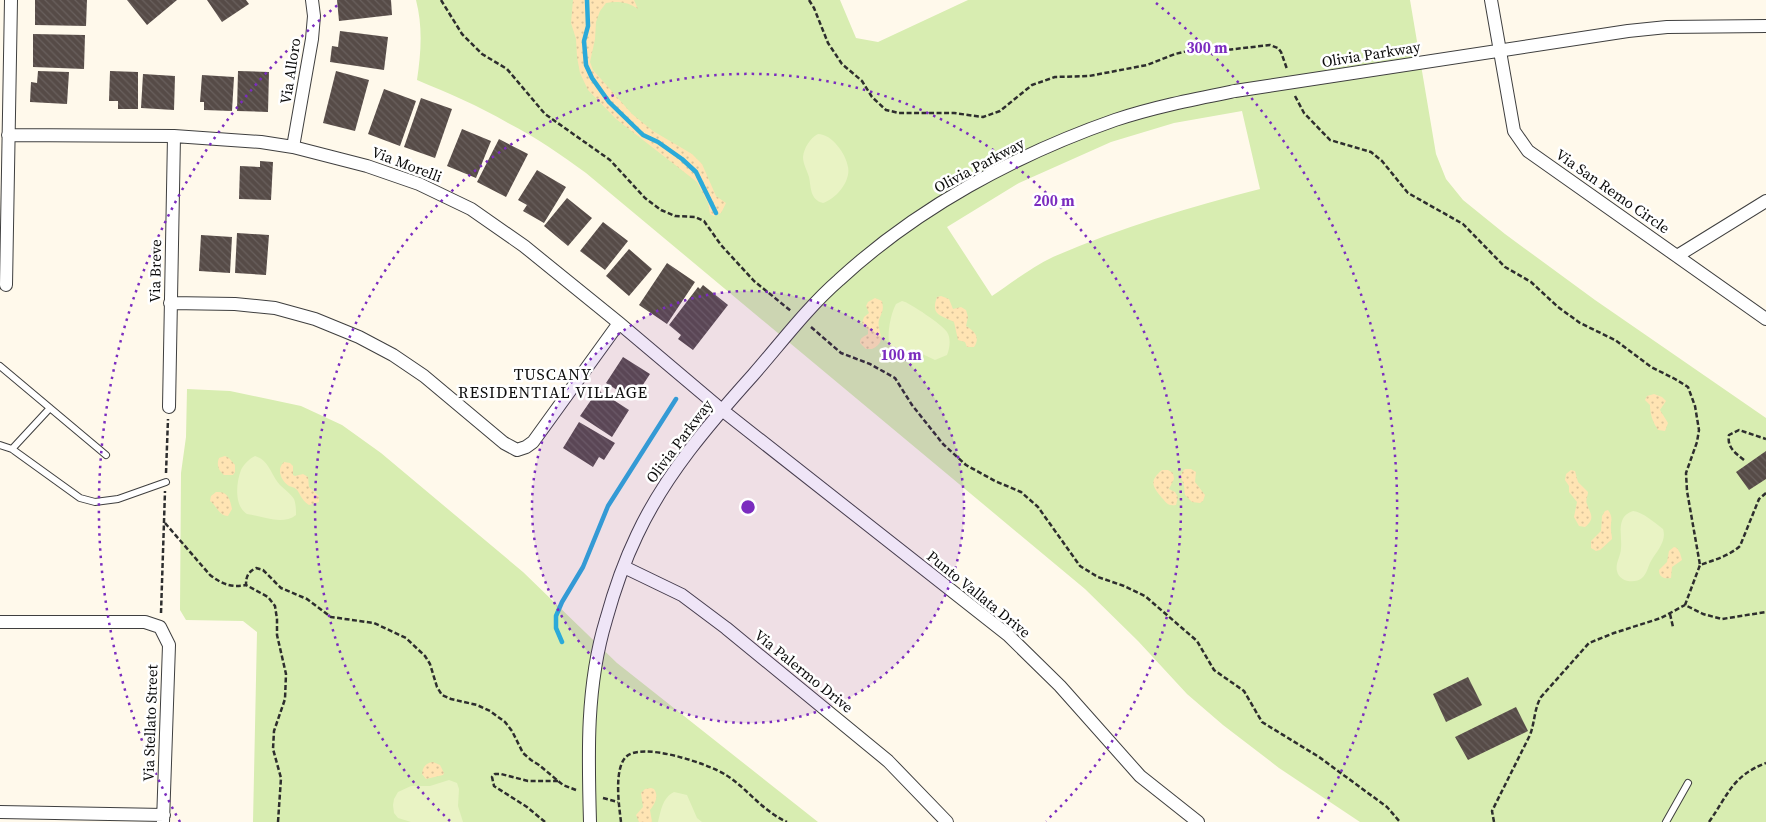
<svg xmlns="http://www.w3.org/2000/svg" width="1766" height="822" font-family="'Source Serif 4',serif">
<style>
.grass{fill:#d8edb1;fill-rule:evenodd}
.sand{fill:url(#sand-dots)}
.pitch{fill:#e9f3c4}
.lines{fill:none;stroke-linecap:round;stroke-linejoin:round}
.stream{stroke:#2baad9;stroke-width:4.5}
.building{fill:url(#building-back-hatch)}
.service-casing{stroke:#3f3f3f;stroke-width:8}
.minor-casing{stroke:#3f3f3f;stroke-width:14}
.path{stroke:#2e2e2e;stroke-width:2.5;stroke-dasharray:5 2.5;stroke-linecap:butt}
.service{stroke:#fff;stroke-width:6}
.minor{stroke:#fff;stroke-width:12}
.ring{fill:none;stroke:#7b2cbf;stroke-width:2.5;stroke-dasharray:2.5 5}
.labels{text-anchor:middle;dominant-baseline:central;stroke-width:5;stroke-linejoin:round;paint-order:stroke}
.street-label{font-size:15px;fill:#0c0c0c;stroke:#fff}
.neighbourhood-label{font-size:16px;letter-spacing:1px;fill:#0c0c0c;stroke:#fff}
.centre{fill:#7b2cbf;stroke:#fff;stroke-width:2.5}
.ring-label{font-size:15px;text-anchor:middle;font-weight:bold;fill:#7b2cbf;stroke:#fff;stroke-width:5;stroke-linejoin:round;paint-order:stroke}
</style>
<defs>
<pattern id="sand-dots" width="8" height="8" patternUnits="userSpaceOnUse" patternTransform="scale(1.25)"><rect width="8" height="8" fill="#ffe4b3"/><path d="M2 2h.1M6 6h.1" fill="none" stroke="#d9c299" stroke-width="1.8" stroke-linecap="round"/></pattern>
<pattern id="building-back-hatch" width="6" height="6" patternUnits="userSpaceOnUse" patternTransform="scale(1.25)"><rect width="6" height="6" fill="#564b47"/><path d="M-1 5l2 2M0 0l6 6M5-1l2 2" fill="none" stroke="#69605d"/></pattern>
</defs>
<rect width="100%" height="100%" fill="#fff9eb"/>
<path class="grass" d="M416,0H840L856,38L878,42L968,0H1410L1436,154L1446,179L1463,200L1505,234L1595,300L1766,418V822H1360L1279,768L1223,725L1187,694L1138,641L1085,589L586,173C561,155 536,137 508,123C479,106 448,93 417,80C421,53 423,27 416,0ZM1242,111L1260,189C1190,207 1119,228 1053,257C1032,267 1011,283 992,296L947,227L1019,183L1111,142L1174,123Z
M187,389L230,391L301,406L342,425L381,453L523,572L617,663L818,822H253L257,632L243,621L186,620L180,610L181,473L186,437Z"/>
<path class="sand" d="M573,0H634L638,9C628,2 618,1 606,3L600,11L596,22L595,39L590,62L593,70L632,114L653,131L692,154L702,164L716,196L726,203L721,213L714,216L710,214L708,203L697,182L616,119L588,90L580,73L577,57L576,39L571,23Z
M941,296L949,299L953,309L961,307L966,310L968,317L966,326C974,331 981,337 974,347H967L965,342L958,340L954,322C942,315 930,316 937,297Z
M875,298L882,301C884,311 882,311 879,320C876,331 889,341 872,349H866L860,343C860,337 864,337 868,334V330L862,323L864,317L869,313L866,306L868,302Z
M1654,394L1662,397L1666,401L1660,410L1668,423L1665,431L1658,430C1653,422 1650,415 1650,405L1645,400L1647,396Z
M225,456L229,458L235,465V472L233,475H224C219,471 216,465 219,458Z
M284,462L290,463L293,466V475L295,476L303,474L308,477L309,487L319,496V502L309,505C300,499 300,492 296,489C294,487 291,487 289,486C281,481 276,469 284,462Z
M1185,469H1191L1196,472L1195,482L1205,495L1203,501L1200,503L1192,502L1185,495C1184,491 1185,487 1183,483C1181,477 1179,474 1185,469Z
M1162,470H1168L1173,473L1174,479L1169,489L1175,492L1178,497L1176,505C1167,506 1167,503 1162,498C1152,486 1149,481 1162,470Z
M1571,470L1575,471L1578,482L1588,492C1588,496 1585,501 1587,504C1590,514 1596,518 1585,527L1579,526L1574,517L1577,502L1569,492V486L1565,480L1566,474Z
M216,492C228,491 230,499 232,509L228,516C219,516 217,506 210,501L211,496Z
M1608,510C1614,518 1610,522 1611,530C1611,533 1612,536 1612,539L1600,550L1596,551L1591,548V541L1601,531L1602,516L1605,511Z
M1674,547L1677,548L1680,553L1682,560L1672,567L1671,578C1665,579 1659,578 1659,570L1667,562L1669,551Z
M433,762L440,765L444,773L443,775L426,779L422,774C423,766 426,763 433,762Z
M651,788L654,789C659,796 655,804 650,810L652,822H639L636,815L643,807L641,793L645,789Z"/>
<path class="pitch" d="M818,134C832,134 846,154 848,167C851,181 836,199 823,203C810,200 811,187 809,177C807,170 803,164 803,157C804,148 810,138 818,134Z
M902,301C909,302 944,326 947,332C951,338 950,348 947,355L935,360L918,352H892C885,341 890,315 896,304Z
M255,456C269,460 271,475 280,485C285,490 291,494 294,499C296,504 296,510 296,515C282,526 263,516 247,514C234,506 236,483 241,470C244,464 249,459 255,456Z
M1633,511C1643,512 1655,523 1663,529C1667,541 1657,551 1651,561C1648,566 1647,574 1642,578C1635,584 1619,582 1617,571C1615,563 1621,556 1621,548C1622,539 1619,529 1622,521C1624,515 1628,513 1633,511Z
M449,780L457,783L459,789L458,806L463,822H411L398,818L394,813L393,805L394,799L398,792L411,786H430Z
M674,792L687,795L697,818L702,822H658C661,811 662,798 674,792Z"/>
<g class="lines">
<path class="stream" d="M587,0L588,26L584,41L586,65L592,78L609,102L643,135L658,142L682,159L696,172L716,213
M562,642L556,628V616L562,602L583,567L608,506L676,399"/>
</g>
<path class="building" d="M35,0H87L86,26L35,25Z
M127,0H177L147,25Z
M207,0H246L249,4L222,22Z
M337,0H391L392,15L339,21Z
M340,31L388,37L384,70L330,62L332,46L338,47Z
M33,34L85,35L84,69L33,67Z
M38,71L69,72L67,104L30,102L31,82L37,83Z
M110,71L138,72V109H118V101H109Z
M238,71L269,72L268,112L237,111Z
M336,71L369,80L355,131L323,123Z
M143,74L175,76L174,110L141,108Z
M202,75L234,77L232,111L204,110V102H200Z
M384,89L416,101L400,146L368,134Z
M421,98L452,109L435,158L404,147Z
M462,129L491,141L476,178L447,166Z
M499,139L528,154L506,197L477,182Z
M260,161L273,162L271,200L239,199L240,166L260,167Z
M537,170L566,187L544,223L523,211L527,205L518,200Z
M567,198L592,218L568,246L544,226Z
M603,222L628,241L605,270L580,251Z
M237,233L269,235L266,275L235,273Z
M201,235L232,237L230,273L199,271Z
M629,249L652,269L629,296L606,276Z
M667,263L695,282L667,324L639,305Z
M703,285L728,305L693,350L678,339L681,335L669,325L698,287L700,289Z
M623,357L650,374L633,400L606,383Z
M598,390L629,410L612,437L580,416Z
M579,422L615,443L604,460L599,457L593,467L563,448Z
M1766,451V479L1749,490L1736,472Z
M1468,677L1482,705L1446,722L1433,694Z
M1516,707L1528,731L1468,760L1455,737Z"/>
<g class="lines">
<defs>
<path id="service" d="M0,366L106,455
M0,445L12,449L80,498L95,502L118,499L166,482
M12,449L50,408
M1666,822L1688,783"/>
<path id="minor" d="M1491,0L1514,131L1528,151L1766,319
M8,135L174,136L261,142L293,147L367,166L419,184L471,209L524,246L619,323L722,410L1008,635L1060,686L1140,776L1198,822
M293,147L312,39L314,16L312,0
M1677,256L1766,201
M6,285L11,0
M170,303L235,304L275,308L315,319L359,337L393,355L424,376L504,443L517,450L526,447L533,442L619,323
M169,407L174,136
M624,567L682,595L726,628L888,761L947,822
M0,622H145L160,627L169,645L163,822
M0,812L164,815
M590,822C588,754 586,686 606,620C614,591 624,562 637,535C665,475 709,424 753,375C781,343 807,308 839,280C917,208 1015,155 1115,120C1154,107 1195,99 1235,91L1628,31L1667,27L1766,26"/>
</defs>
<use href="#service" class="service-casing"/>
<use href="#minor" class="minor-casing"/>
<path class="path" d="M441,0L462,34L482,54L507,69L545,114L610,160L645,198L661,210L675,216L695,217L704,221L721,245L754,281L791,311
M809,0L814,8L828,43L842,64L862,81L872,97L886,110L899,113H954L983,117L1000,111L1032,85L1055,77L1089,76L1147,65L1175,54L1200,48L1226,50L1270,45L1278,48L1281,52L1287,69
M1295,96L1304,113L1330,140L1371,152L1382,161L1408,193L1463,224L1505,267L1531,282L1558,307L1580,323L1615,340L1651,367L1675,379L1688,387L1695,406L1699,430L1697,442L1686,473L1687,491L1700,565
M811,327L841,353L870,364L895,378L912,405L943,444L966,465L995,481L1021,492L1038,507L1080,566L1098,577L1124,586L1145,596L1197,641L1214,670L1244,691L1262,722L1319,757L1387,807L1400,822
M1744,460C1734,452 1727,447 1729,435L1739,430L1766,439
M166,473L168,419
M1766,493L1759,499L1740,546C1729,556 1714,560 1700,565L1685,605L1703,614L1722,619L1766,612
M165,523L210,575C222,584 231,588 246,585
M161,613L165,491
M1670,614L1673,627
M603,798L618,802
M278,822L281,778L273,749L274,731L285,699L286,674L277,635V619L275,606L268,597L246,585C246,576 248,572 256,568L263,570L281,588L307,599L331,617L374,623L406,638L425,656L430,664L437,687L442,695L451,699L477,705L490,711L505,722L512,731L523,753L531,760L539,765L563,785L576,790
M545,822L527,807L494,786L492,777L495,774H501L528,781H558
M621,822C619,806 614,771 625,758C639,740 709,764 726,775C748,789 761,810 787,822
M1494,822L1492,811L1530,735C1535,722 1534,709 1541,697L1589,643L1614,633L1661,618L1685,605
M1709,822C1728,795 1732,776 1766,763"/>
<use href="#service" class="service"/>
<use href="#minor" class="minor"/>
</g>
<circle cx="748" cy="507" r="216" fill="#7b2cbf" fill-opacity=".12"/>
<g class="ring">
<circle cx="748" cy="507" r="216"/>
<path d="M450 821A433 433 0 1 1 1046 821"/>
<path d="M180 822A649 649 0 0 1 340 3M1156 3A649 649 0 0 1 1316 822"/>
</g>
<g class="labels">
<g class="street-label">
<text transform="translate(1371 54) rotate(-9)">Olivia Parkway</text>
<text transform="translate(290 71) rotate(-81)">Via Alloro</text>
<text transform="translate(407 164) rotate(21)">Via Morelli</text>
<text transform="translate(979 165) rotate(-28)">Olivia Parkway</text>
<text transform="translate(1613 191) rotate(35)">Via San Remo Circle</text>
<text transform="translate(155 271) rotate(-89)">Via Breve</text>
<text transform="translate(679 441) rotate(-53)">Olivia Parkway</text>
<text transform="translate(979 594) rotate(39)">Punto Vallata Drive</text>
<text transform="translate(804 671) rotate(39)">Via Palermo Drive</text>
<text transform="translate(150 723) rotate(-88)">Via Stellato Street</text>
</g>
<g class="neighbourhood-label">
<text x="553" y="374">TUSCANY<tspan x="553" dy="18">RESIDENTIAL VILLAGE</tspan></text>
</g>
</g>
<circle cx="748" cy="507" r="8" class="centre"/>
<g class="ring-label">
<text x="1207" y="53">300 m</text>
<text x="1054" y="206">200 m</text>
<text x="901" y="360">100 m</text>
</g>
</svg>
